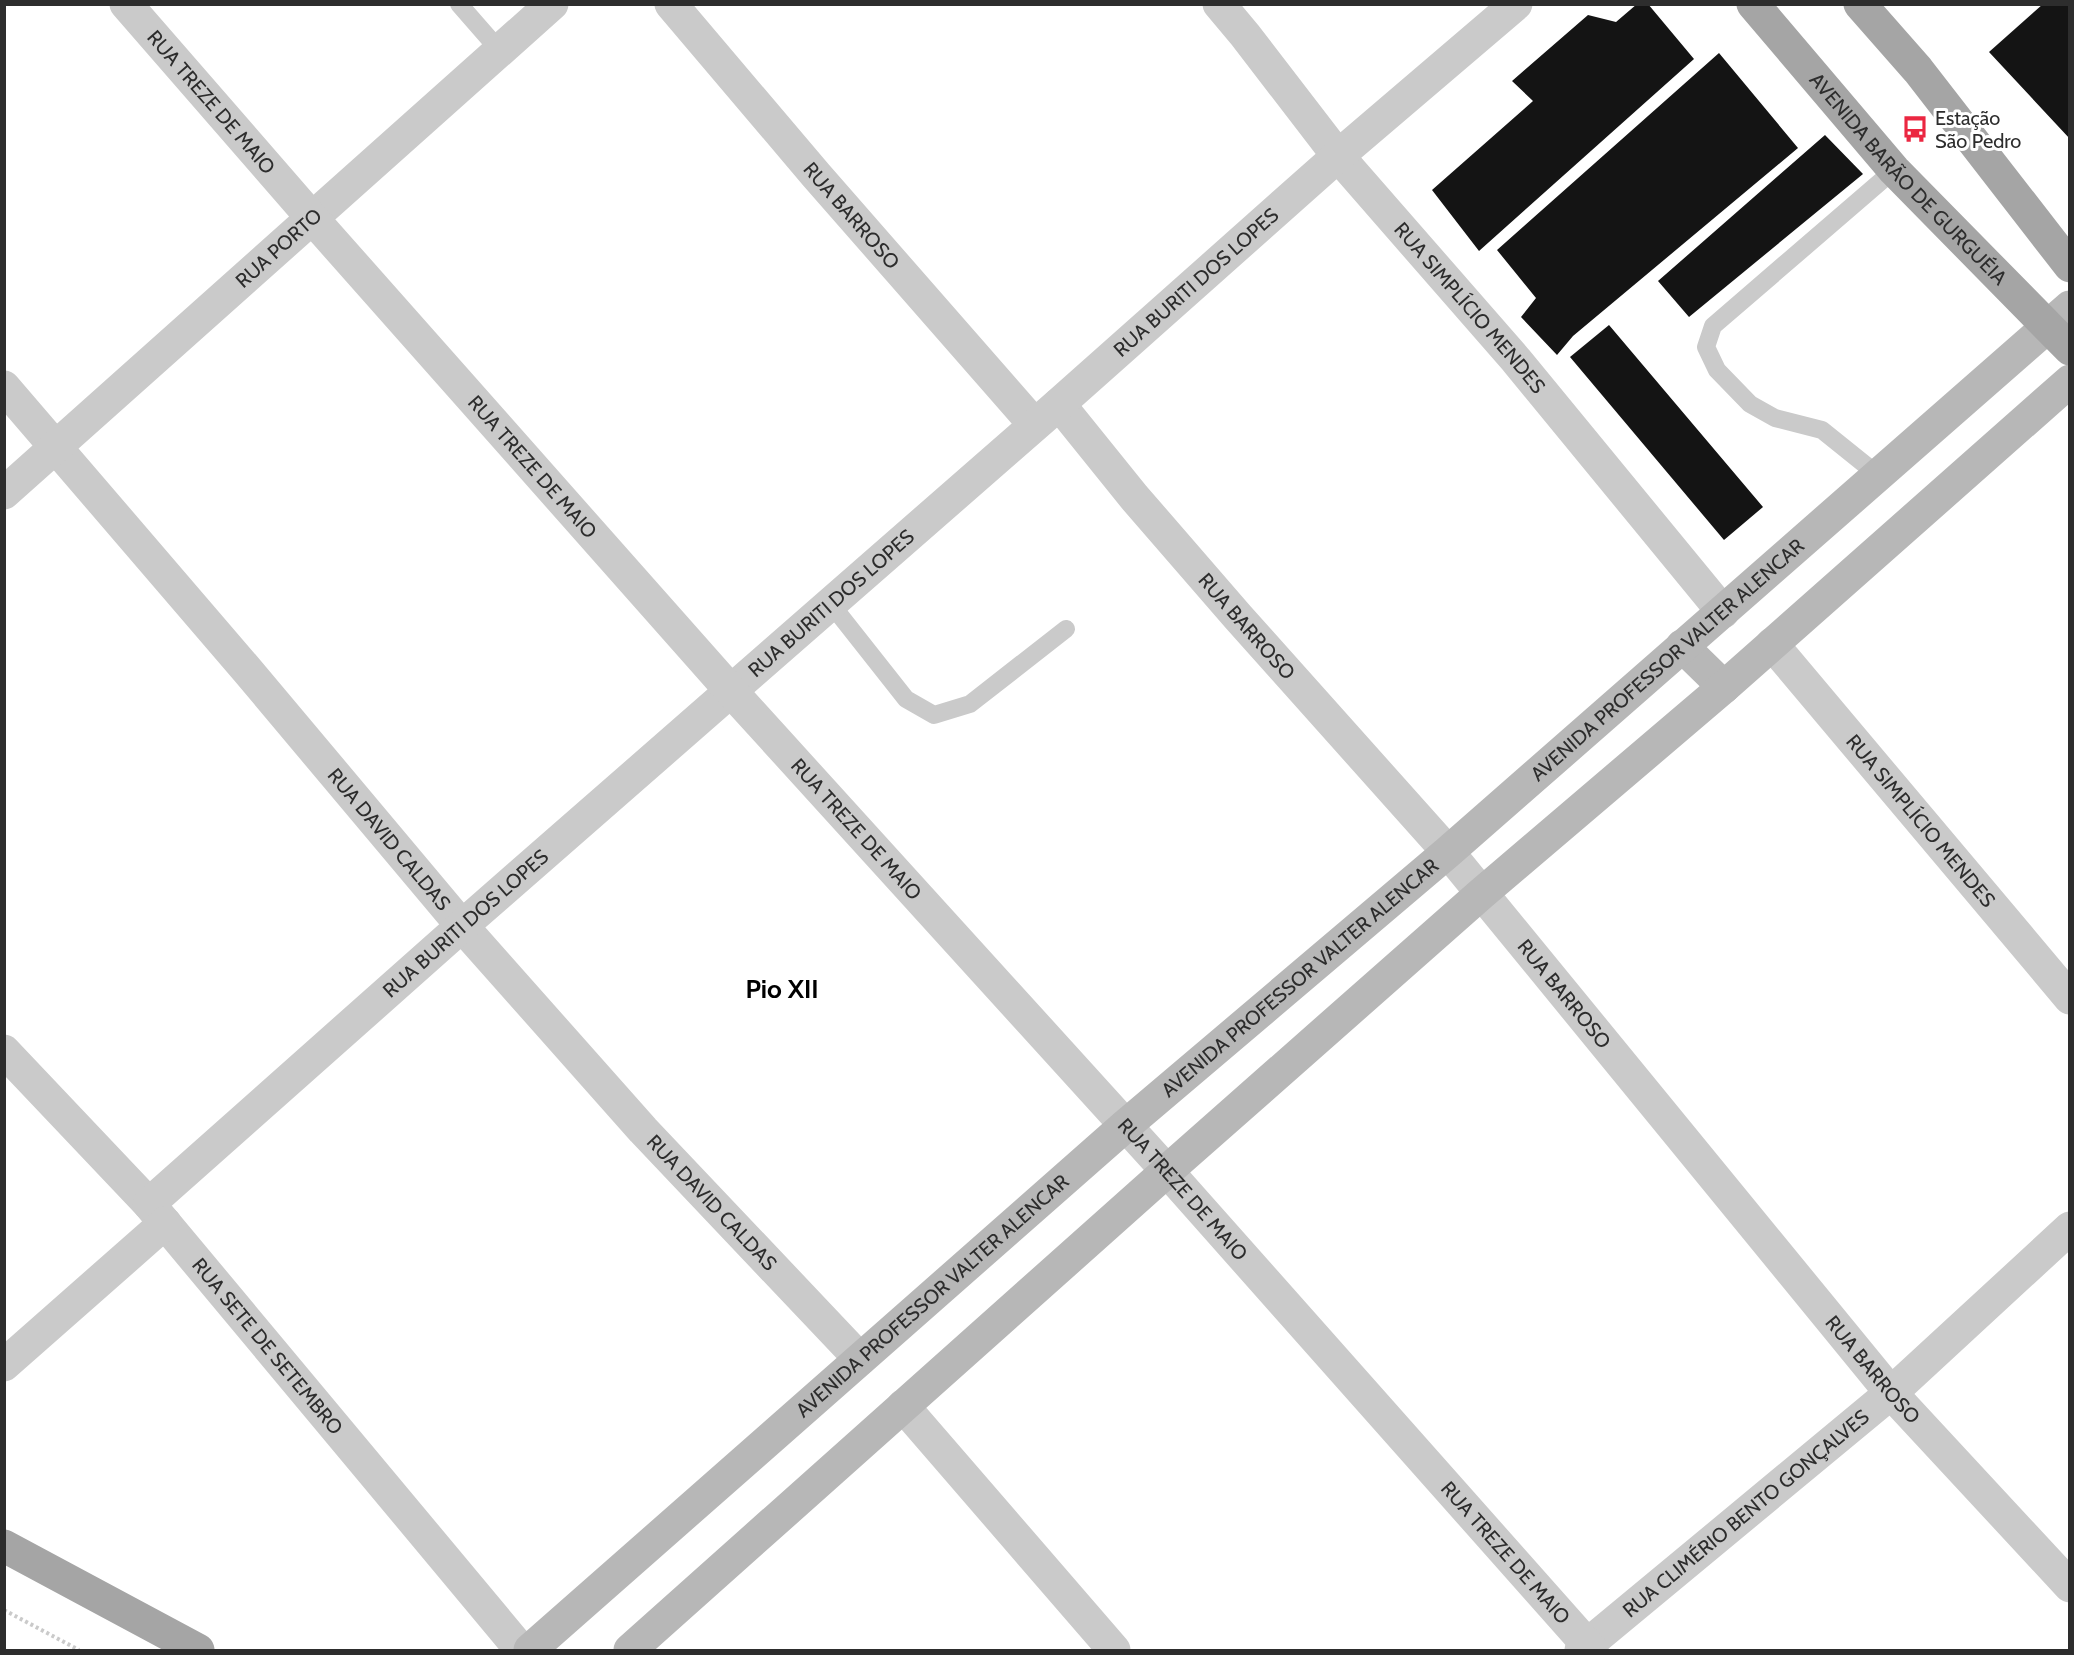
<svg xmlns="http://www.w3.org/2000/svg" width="2074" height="1655" font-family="Cabin,sans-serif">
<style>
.building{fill:#141414}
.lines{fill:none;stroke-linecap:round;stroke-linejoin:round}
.path{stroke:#cacaca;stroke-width:4;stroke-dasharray:3 3;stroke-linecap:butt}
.service{stroke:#cacaca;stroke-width:18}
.minor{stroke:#cacaca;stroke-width:33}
.tertiary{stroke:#cacaca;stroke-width:33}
.secondary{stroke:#b7b7b7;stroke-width:33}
.primary{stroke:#a5a5a5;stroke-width:33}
.labels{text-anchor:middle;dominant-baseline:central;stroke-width:6;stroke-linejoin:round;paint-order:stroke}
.street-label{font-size:20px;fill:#2d2d2d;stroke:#fff}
.poi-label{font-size:20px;fill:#2d2d2d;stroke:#fff;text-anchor:start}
.district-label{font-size:26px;font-weight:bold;fill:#000;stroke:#fff}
</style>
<rect width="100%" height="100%" fill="#fff"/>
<path class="building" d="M1637,4H1648L1694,59L1479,251L1432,190L1533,101L1512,81L1588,15L1616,22Z
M2043,4H2070V139L1989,52Z
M1719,53L1798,148L1573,336L1557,355L1521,317L1536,298L1497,250Z
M1825,135L1863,174L1689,317L1658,281Z
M1609,325L1763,507L1724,540L1570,357Z"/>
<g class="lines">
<path class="path" d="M4,1610L79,1650"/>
<path class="service" d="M459,4L500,51
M1878,475L1822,430L1775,418L1750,404L1717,370L1706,347L1713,326L1894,170
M831,604L906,699L934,715L970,704L1066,629"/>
<g class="minor">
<path id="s1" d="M671,4L816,175L1034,424"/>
<path id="s2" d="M1219,4L1245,35L1338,156L1516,360L1723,612"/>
<path id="s3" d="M4,387L247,670L462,926L643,1130L860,1359"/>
<path id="s4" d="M1059,404L1134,497L1238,617L1448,852L1891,1393L2070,1586"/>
<path id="s5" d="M4,493L552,4"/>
<path id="s6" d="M1772,644L2070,998"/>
<path id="s7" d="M4,1051L149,1204L521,1650"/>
<path id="s8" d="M149,1204L462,926L1059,404L1338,156L1516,4"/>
<path d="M4,1365L165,1223"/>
<path d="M903,1406L1114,1650"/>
<path id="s9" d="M1581,1650L1891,1393L2070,1228"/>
</g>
<path class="tertiary" id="s10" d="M126,4L313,219L731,691L1167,1171L1592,1650"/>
<g class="secondary">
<path d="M1682,646L1724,687"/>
<path id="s11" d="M530,1650L1125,1126L1448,852L2070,307"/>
<path d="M630,1650L1167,1171L1481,894L1724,687L2070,381"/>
</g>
<g class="primary">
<path id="s12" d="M1753,4L1894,170L2070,349"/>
<path d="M1860,4L1918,70L2070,266"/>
<path d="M4,1546L198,1650"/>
</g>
</g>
<defs>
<symbol id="bus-bare" viewBox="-9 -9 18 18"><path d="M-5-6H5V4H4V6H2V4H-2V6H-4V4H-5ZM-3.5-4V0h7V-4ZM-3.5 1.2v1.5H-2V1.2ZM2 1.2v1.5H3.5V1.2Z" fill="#eb2741" stroke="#fff" stroke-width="2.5" paint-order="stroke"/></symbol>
</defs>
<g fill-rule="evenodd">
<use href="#bus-bare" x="1896" y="110" width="38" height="38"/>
</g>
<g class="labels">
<g class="street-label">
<text stroke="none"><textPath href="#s10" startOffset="130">RUA TREZE DE MAIO</textPath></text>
<text stroke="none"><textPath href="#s12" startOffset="234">AVENIDA BARÃO DE GURGUÉIA</textPath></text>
<text stroke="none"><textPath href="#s1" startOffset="278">RUA BARROSO</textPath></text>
<text stroke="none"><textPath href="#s5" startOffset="368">RUA PORTO</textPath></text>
<text stroke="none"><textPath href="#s8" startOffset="1395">RUA BURITI DOS LOPES</textPath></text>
<text stroke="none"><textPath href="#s2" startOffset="394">RUA SIMPLÍCIO MENDES</textPath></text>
<text stroke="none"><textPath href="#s10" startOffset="616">RUA TREZE DE MAIO</textPath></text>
<text stroke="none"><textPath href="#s8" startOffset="909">RUA BURITI DOS LOPES</textPath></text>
<text stroke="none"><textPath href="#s4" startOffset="291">RUA BARROSO</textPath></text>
<text stroke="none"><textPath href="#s11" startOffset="1508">AVENIDA PROFESSOR VALTER ALENCAR</textPath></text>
<text stroke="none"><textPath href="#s6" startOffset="231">RUA SIMPLÍCIO MENDES</textPath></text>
<text stroke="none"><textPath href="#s10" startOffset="1102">RUA TREZE DE MAIO</textPath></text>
<text stroke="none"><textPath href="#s3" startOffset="594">RUA DAVID CALDAS</textPath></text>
<text stroke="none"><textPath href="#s8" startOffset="423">RUA BURITI DOS LOPES</textPath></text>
<text stroke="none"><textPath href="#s11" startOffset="1022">AVENIDA PROFESSOR VALTER ALENCAR</textPath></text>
<text stroke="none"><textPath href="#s4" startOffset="777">RUA BARROSO</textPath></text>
<text stroke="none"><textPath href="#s10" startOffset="1588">RUA TREZE DE MAIO</textPath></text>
<text stroke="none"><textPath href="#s3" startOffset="1080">RUA DAVID CALDAS</textPath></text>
<text stroke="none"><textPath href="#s11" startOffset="536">AVENIDA PROFESSOR VALTER ALENCAR</textPath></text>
<text stroke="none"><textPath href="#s7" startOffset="396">RUA SETE DE SETEMBRO</textPath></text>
<text stroke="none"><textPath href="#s4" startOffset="1263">RUA BARROSO</textPath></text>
<text stroke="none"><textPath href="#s9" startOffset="214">RUA CLIMÉRIO BENTO GONÇALVES</textPath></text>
<text stroke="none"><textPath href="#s10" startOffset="2074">RUA TREZE DE MAIO</textPath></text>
</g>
<g class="poi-label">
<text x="1935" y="118">Estação<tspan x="1935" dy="23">São Pedro</tspan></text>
</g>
<g class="district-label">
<text x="782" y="989">Pio XII</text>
</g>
</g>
<rect width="2074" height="1655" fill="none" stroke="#2d2d2d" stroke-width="12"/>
</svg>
